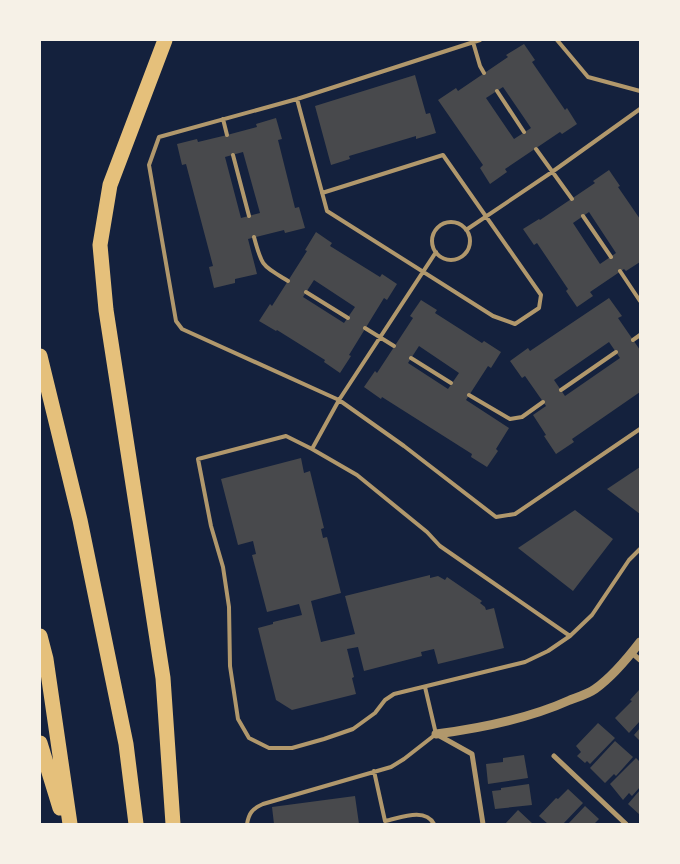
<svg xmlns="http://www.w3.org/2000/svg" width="680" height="864" font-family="Spectral,serif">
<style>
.building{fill:#48494c;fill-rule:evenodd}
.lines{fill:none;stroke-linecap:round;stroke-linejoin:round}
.service{stroke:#b1986c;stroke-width:4}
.minor{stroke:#b1986c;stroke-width:5}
.tertiary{stroke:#b1986c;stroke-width:9}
.motorway{stroke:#e5c07b;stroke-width:15}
</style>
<rect width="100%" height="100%" fill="#14213d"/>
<path class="building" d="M524,44L535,60L532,62L565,110L567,108L577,124L562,134L560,132L505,169L507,172L490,184L480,168L483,165L438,100L456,88L458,91L508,57L506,55ZM503,87L531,128L514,139L486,98Z
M415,75L426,114L430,113L436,133L416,139V136L349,156L350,159L331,165L315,106Z
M276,118L282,139L278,140L295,208L299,207L305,228L285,233L284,230L248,239L257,274L235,279V283L214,288L209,267L213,266L186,164L182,165L177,144L197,139L198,142L227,135L257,127L256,124ZM243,152L260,213L241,218L225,157Z
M609,170L620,186L618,187L640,219V262L626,271L624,269L590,292L593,296L577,307L566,291L568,289L537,243L534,245L523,229L539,219L540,220L595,183L593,181ZM589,212L616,253L600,264L573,223Z
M316,232L332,243L330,246L380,277L382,274L397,284L387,300L384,298L349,355L351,356L340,373L324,362L325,360L277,330L276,331L259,321L270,304L272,306L307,251L305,250ZM314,280L355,307L344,323L303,297Z
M609,298L622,316L618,318L640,350V392L572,439L574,442L556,454L544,436L546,435L533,415L546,406L525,376L522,378L510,361L528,348L530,351ZM609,342L620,358L565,396L554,380Z
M421,300L437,310L435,313L482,343L484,341L501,352L491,368L488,366L466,400L509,428L496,449L498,451L487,467L471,457L472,454L382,397L381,399L364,387L375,371L377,373L413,318L410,316ZM419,346L459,373L448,389L408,363Z
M301,458L304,473L310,471L324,528L321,529L323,538L327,537L341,593L311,601L321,642L355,634L345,596L430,575V578L438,576L445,580L447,577L482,601L480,603L485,607L486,610L494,608L504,648L438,664L434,649L421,652L422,656L364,671L358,647L347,649L354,677L352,678L356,694L292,710L276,700L258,628L273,624V622L302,615L299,604L267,612L252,555L256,554L253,541L238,545L221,479Z
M640,467V514L607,489Z
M575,510L613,539L573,591L518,548Z
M639,690L640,721L629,733L615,718L632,701L630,700Z
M598,723L615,738L590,764L587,761L585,763L577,756L581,752L576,746Z
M640,728V741L634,735Z
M615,741L633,757L616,776L614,774L605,783L590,768Z
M524,755L528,778L488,784L486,764L503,762V758Z
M636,758L640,762V787L632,796L629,793L623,800L610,784Z
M529,784L532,805L495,809L492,791L501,790V788Z
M568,789L583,803L563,824H548L539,816L556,798L558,799Z
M640,790V815L628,804Z
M355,796L359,824H274L272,807Z
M585,806L599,819L594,824H568Z
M518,810L533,824H505Z"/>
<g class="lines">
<path class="service" d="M480,40L297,99L159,137L149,165L176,321L182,329L339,400L404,446L496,517L515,514L640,429
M557,40L588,77L640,91
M473,42L480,66L484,73
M497,91L524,132
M297,99L327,211L493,316L515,324L539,308L541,295L443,155L322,193
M223,119L227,135
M536,149L572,199
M233,155L249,216
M583,216L611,257
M432 241a19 19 0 1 1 38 0a19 19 0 1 1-38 0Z
M466,230L552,172L640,109
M254,237C262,267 262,265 288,281
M620,271L640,301
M306,292L348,318
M365,328L394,346
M633,340L640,335
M411,358L451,383
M561,390L616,352
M469,395L510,419L522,417L543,402
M312,449L339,400L436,252
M570,636L440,546L427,532L357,475L312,449L286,436L198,459L211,526L223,567L229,607L230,666L238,719L249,738L269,748H292L324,739L353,729L375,713L385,700L394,694L525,662L548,651L570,636L592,615L629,560L640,549
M374,771L385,821C400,818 425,807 434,824
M247,824C249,813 252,809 263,804L391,767L404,759L436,734L425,687"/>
<path class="minor" d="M632,653L640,660
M438,735L472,754L483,824
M554,756L626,824"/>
<path class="tertiary" d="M436,734C482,728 528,719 570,700C578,697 588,694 595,689C612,677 627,659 640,642"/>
<path class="motorway" d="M165,40L110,185L100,245L106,310L163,678L173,824
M40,356L80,520L126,744L136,824
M40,636L46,659L70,824
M40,743L60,808"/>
</g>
<rect width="680" height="864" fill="none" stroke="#f6f1e7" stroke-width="82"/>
</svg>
